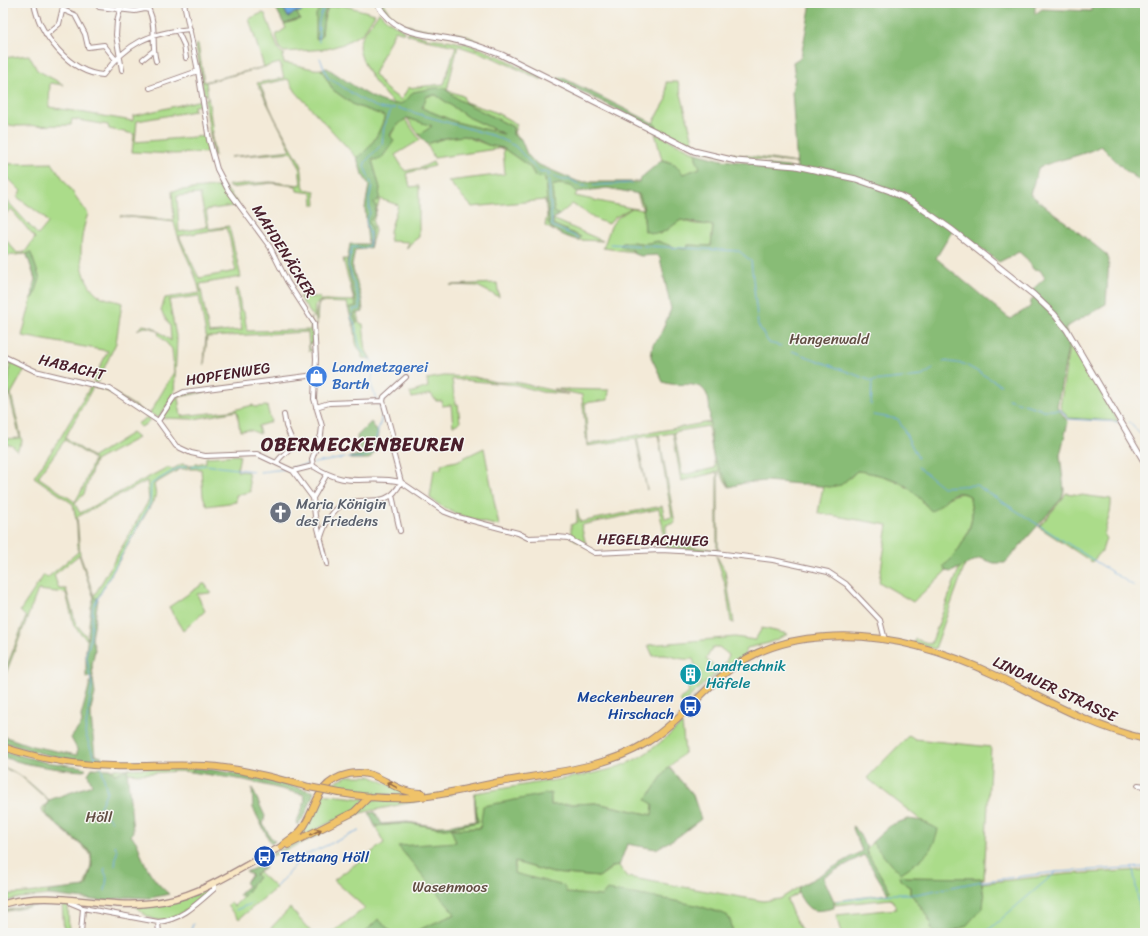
<svg xmlns="http://www.w3.org/2000/svg" width="1148" height="936" font-family="Sriracha,sans-serif">
<style>
.green{fill:#abdc8a;stroke:#7a7e5a;fill-rule:evenodd}
.forest{fill:#88bc76;stroke:#696e50;fill-rule:evenodd}
.water{fill:#6faae0;stroke:#5c6486}
.lines{fill:none;stroke-linecap:round;stroke-linejoin:round}
.stream{stroke:#6faae0;stroke-width:1}
.minor-casing{stroke:#9e8482;stroke-width:6}
.tertiary-casing{stroke:#9e8482;stroke-width:7}
.secondary-casing{stroke:#9e8482;stroke-width:8}
.primary-casing{stroke:#9e8482;stroke-width:8}
.minor{stroke:#fff;stroke-width:4}
.tertiary{stroke:#fff;stroke-width:5}
.secondary{stroke:#f9e7c3;stroke-width:5.5}
.primary{stroke:#f0c369;stroke-width:6}
.primary-bridge-casing{stroke:#9e8482;stroke-width:8;stroke-linecap:butt}
.primary-bridge{stroke:#f0c369;stroke-width:6}
.oneway{stroke:#956947}
.labels{text-anchor:middle;dominant-baseline:central;stroke-width:3;stroke-linejoin:round;paint-order:stroke}
.street-label{font-size:15px;fill:#4a1f2b;stroke:#f6f6f2}
.park-label{font-size:15px;fill:#624e43;stroke:#f6f6f2}
.shop-label{font-size:15px;fill:#366cbe;stroke:#f6f6f2;text-anchor:start}
.worship-label{font-size:15px;fill:#5b616d;stroke:#f6f6f2;text-anchor:start}
.culture-label{font-size:15px;fill:#0d838f;stroke:#f6f6f2;text-anchor:start}
.transit-label{font-size:15px;fill:#164399;stroke:#f6f6f2;text-anchor:end}
.district-label{font-size:19px;font-weight:bold;letter-spacing:1px;fill:#4a1f2b;stroke:#f6f6f2}
</style>
<rect width="100%" height="100%" fill="#f6f6f2"/>
<filter id="ink" filterUnits="userSpaceOnUse"><feTurbulence type="fractalNoise" baseFrequency=".025" numOctaves="2"/><feDisplacementMap in="SourceGraphic" scale="8" xChannelSelector="R" yChannelSelector="G"/><feConvolveMatrix kernelMatrix="1 2 1 2 8 2 1 2 1" color-interpolation-filters="sRGB"/></filter>
<filter id="wash" filterUnits="userSpaceOnUse"><feTurbulence type="fractalNoise" baseFrequency=".012" numOctaves="4" result="noise"/><feDisplacementMap in="SourceGraphic" scale="16" xChannelSelector="R" yChannelSelector="G"/><feGaussianBlur stdDeviation="0.9" result="paint"/><feColorMatrix in="noise" values="0 0 0 0 0 0 0 0 0 0 0 0 0 0 0 0 0 1.4 0 .05"/><feComposite in="paint" operator="in"/></filter>
<g filter="url(#wash)">
<rect width="100%" height="100%" fill="#f3ead8"/>
<path class="green" d="M312,3H323L320,10L322,35L323,23L328,7L342,5L375,14L363,33L343,44L327,49L284,52L280,49L276,35L286,28L284,24L300,19L296,12H300Z
M380,3H383C399,35 436,27 464,35C471,37 479,42 486,45C478,43 470,40 462,38C432,31 398,33 380,3Z
M379,12L387,20L404,31V33L395,30L374,74L386,89L401,100L408,88L444,84L456,46L426,40L406,34L407,32L426,37L428,40L429,38L444,40L446,42L447,40L461,43L462,45L464,43L476,47V49L479,48L493,54L495,57L497,55L515,64V67L518,66L542,78V80L489,56L458,46L447,90L463,96L465,102L495,112L517,124L514,133L521,139L513,135V127L459,100L444,88L397,105L393,103C382,93 354,57 360,41C364,31 374,21 379,12Z
M262,13L265,14L279,51L285,55L282,56L284,63C296,63 312,71 321,69L333,90L354,105L385,116C379,134 372,147 357,158L296,92L288,79L260,85L275,119L301,164L304,189L315,191L316,205H313L312,193L297,191L296,186L272,183L230,188L228,185L270,182L301,185L299,166L292,152L230,157L291,150L257,83L284,78L280,63L206,82L213,133H211L215,157L213,155L205,99L208,98L207,95H204L196,45L198,44L204,82L264,67L249,19Z
M29,55L37,70L64,85L50,83L49,107L133,121V116L201,100V105L194,106V111L137,121L135,142L206,136L209,152L175,154L132,152L134,134L109,129L108,125L72,119L71,125L16,126L3,124V58Z
M666,82H678L694,145L715,151L797,163L733,157L708,152L657,129L653,123L667,99Z
M436,95L466,116L506,135L456,122L422,108L427,96Z
M407,118L433,126L419,135Z
M405,119L420,140L395,155L405,171L420,168L433,162L435,166L407,173L410,187L419,186V237L411,243L406,249L409,242L390,241V231L398,205L380,199L373,222L375,231L370,248L369,222L374,203L380,188L372,160L381,159C393,141 385,134 405,119Z
M655,133L696,153V158L701,168L683,174L668,161L662,160Z
M464,136L488,145L503,148L530,167L535,176L545,178L549,225L554,231L545,226L547,216L545,200L472,207L448,181L505,174L503,148L434,158L427,144L445,138Z
M52,163L88,214C79,237 76,275 96,293C102,299 115,300 122,303L116,343L97,383L93,381L108,351L22,336L32,297H34L38,282L28,253L27,255L26,254L3,256V236L17,253L25,252L35,238L11,209L3,216V212L8,207L3,201V196L38,235L48,223L43,216L17,197L21,191L3,173V164Z
M559,184L571,186L577,192L575,196L631,208L614,218L609,224C593,220 586,211 572,204L559,215L554,212L552,186Z
M224,186L239,205L206,210L209,229L229,226L241,277L200,284L209,333L242,330L235,289H238L241,310L244,312L247,331L311,330L310,317L313,328L312,343L309,344L310,349L313,351H309L308,332L207,337L204,365L206,335L199,296L169,300L177,341L174,395L158,418L150,413L174,372L172,349L158,334L159,332C152,327 145,325 137,330L143,325L153,327L171,341L170,326L161,311L165,298L200,293C195,268 179,247 174,222L120,216L174,220L172,191ZM200,194L207,227L179,232L177,196ZM226,228C232,242 232,257 236,271L199,278L179,236Z
M637,194H639L643,205L645,231L660,234L681,220L695,224L713,225L711,246L688,245L687,249L672,248L658,241L646,244L633,242L629,249L633,250V252L603,248C613,223 608,223 632,208L643,210Z
M553,219L603,241L577,240L581,237L553,224Z
M343,259H347L356,306L348,308L347,303L321,302L318,304L317,325C314,315 316,307 322,300L354,301Z
M497,283L499,297L477,286L450,285Z
M299,297H319L321,300L315,305L314,318Z
M357,312L359,323L363,324L366,351L371,359L362,358C363,351 356,348 356,342C355,335 356,331 353,325L357,322L354,314Z
M1070,339L1118,421L1068,418L1060,407Z
M10,362L25,369L11,394L22,441L17,451L13,446L3,443V439L20,438L8,389Z
M444,376L474,377L496,382H515L568,394L542,392L517,385L452,379L455,404H458L460,422L453,426L451,405L442,406V401H436L431,394L412,398L410,393L428,387L427,379Z
M92,384L111,391L146,413L150,417L148,423L141,427L137,424L148,417C131,403 114,392 93,387L65,438L93,457L132,433L138,438L95,461L84,494L75,504L80,513L166,468L173,469L182,464L189,465L187,469H180L154,484L156,496L97,599L94,598L79,555L54,575L59,589H66L76,624L87,637L88,641L74,626L66,593L38,590L3,681V676L26,617L20,611L44,575L47,578L78,552L77,524L73,504L34,477L59,440ZM65,440L94,459L83,488L75,502L38,477ZM147,481L149,500L94,596L80,555L77,517Z
M248,384L178,397L181,416L230,411L253,405L254,407L267,406L271,422L258,426L260,434L250,430L240,431L237,411L194,419L161,418L169,405L179,395Z
M554,389L609,390L608,400L585,403L588,444L710,422L715,462L727,479L729,487L718,470V552L665,548L663,528L659,509L581,525L586,545L589,548L571,537V525L577,522V510L580,522L662,506L665,519L672,517L658,435L637,438L647,490L636,439L587,446L582,395ZM708,426L715,468L682,475L674,432ZM673,433L681,481L717,472V550L666,544V525L675,523L659,435Z
M484,448L499,526C474,520 451,515 430,498L434,469H441V464L457,461Z
M240,455L237,471L248,472L250,492L236,495V502L207,506L203,496L201,469H189L191,465L206,462V457Z
M857,471C883,473 911,484 925,505C932,503 940,503 945,500C955,494 960,491 970,496C970,503 973,512 972,518C968,536 957,555 944,568L946,571L913,602L879,582L888,525L818,513L823,486C835,488 849,480 857,471Z
M1066,493L1111,499C1112,512 1106,524 1104,536L1106,538L1102,551L1092,562L1039,527L1063,498Z
M716,555L725,571L734,623L731,622L726,587Z
M965,565L935,649L914,643L915,639L931,644L959,569Z
M203,584H205L211,593L197,594L205,611L183,631L169,607Z
M762,628L788,634L769,643L747,648L745,656L709,682L686,707L724,666L729,655L719,647H713L706,659L719,670L682,704L680,699L689,693L688,688L701,683L693,659C676,661 670,652 653,656L648,645L735,637L755,640Z
M682,724L685,752L667,769L647,800L653,804V815L596,803L551,805L550,793L480,828L452,829L515,868V862L553,873L599,877L613,867L619,866L627,877L763,901L780,899L799,887L798,893L787,900L793,915L803,933H791L790,931L759,933H332L365,908L334,880L384,843L375,826L409,823L445,829L478,822L474,793C501,789 528,784 556,780C583,775 613,772 638,758C654,749 668,736 682,724Z
M909,735L915,739L991,747L984,879L905,877L902,875V880L910,887V893L928,916L933,933H841L836,915L897,909L891,899L835,905L834,901L888,894L887,892L890,891L866,851L872,842L876,845L937,829L922,821L867,778Z
M3,767C21,773 35,788 49,800V801L45,806L46,815L53,819L56,824L91,852L92,866L86,887H84C87,877 95,862 89,852L43,813L42,808L49,801L22,777Z
M161,768H194L191,772C170,769 149,776 128,773L127,769L115,774L109,769Z
M347,776H370L412,795L366,794L328,787L333,783Z
M322,794L365,799L356,809L297,839Z
M452,794L360,813L307,841L272,856L260,863L272,854L307,838L371,800Z
M1145,870V933H948L966,926L984,898L982,883L1067,874Z
M259,872L276,888L239,919L227,906L231,903L234,906L242,898L239,895L240,893L243,897L258,877L255,876Z
M211,889C203,900 172,923 158,920C150,919 141,912 136,907L171,903Z
M49,891L48,895L20,898L3,902V895Z
M42,903L68,904L69,933H64L62,904H44L3,912V911Z
M290,908L312,933H266Z"/>
<path class="forest" d="M278,3H281L288,17L296,12L300,19L284,24L275,6Z
M323,3L342,5L328,7L325,12L321,38L316,39V14Z
M811,3H1035V14L1042,9L1091,11L1092,3H1145V184L1125,170L1101,146C1082,156 1060,159 1039,167L1030,194L1107,255L1109,260L1106,304L1065,328L1069,342L1057,407L1068,422L1060,455L1064,490L1062,498L1005,563H994L980,558L951,572L946,571L944,568V565C956,558 972,529 972,516C972,509 970,503 970,496C949,485 946,506 931,511C922,501 915,492 903,484C894,478 869,472 857,471L841,485L830,487L767,481L744,483L729,487C727,478 720,472 716,463C711,453 711,436 710,424C709,413 712,393 700,387C689,382 675,387 663,382L651,357L653,344L659,338L671,309L660,258L657,255L641,256L634,254L633,250L623,248L620,245C628,238 638,245 647,243C652,243 656,240 660,242C670,245 676,249 687,249L688,245L711,246L713,226L681,220C667,229 662,238 645,231L643,205L639,194L607,188L577,192L571,186L559,184L552,186L554,211L559,215L553,219V224L581,237L577,240C567,237 556,233 549,225L545,178L535,176L530,167L503,148L488,145L478,140L464,136L445,138L427,144L419,135L432,126L407,118L396,126L390,135L394,141L381,159L372,160L380,188L379,199L374,203L376,206L375,214L369,222L372,227L370,248L355,250L352,266L362,300L363,312L354,314L357,323L353,325L348,308L356,306L347,263L350,244H368L365,208L369,185L362,174L357,158C372,147 379,134 385,116L354,105L333,90L321,69L327,68C345,79 375,104 396,104C404,105 409,97 413,92L434,88H444L459,100L513,127V135L521,139L527,154L535,163L579,182H639L643,176L662,160L675,164L683,174L700,168L696,158V153L722,160L797,168L792,91L795,78L793,62L801,57ZM436,95L466,116L504,134L456,122L422,108L427,96ZM954,228L999,262L1019,252L1028,260L1033,269L1040,270L1045,278L1032,290L1036,294L1031,301L1030,307L1010,319L936,258Z
M561,77L653,123L657,126L655,128L556,79Z
M28,253H31L40,279L34,297H32L35,279L27,255Z
M371,422L378,433L375,452L369,459H350V457L364,454L358,445L357,436Z
M94,597L98,599L92,639L95,649L92,665L93,677H86V651L91,607Z
M91,679H93L95,694L91,708V717L95,755L102,757L105,762C70,762 36,753 3,742V736L32,746L77,755V749L71,738L82,723L81,716Z
M3,751L45,762L83,767L86,770L83,771C56,769 29,766 3,757Z
M92,768L109,769L115,774L127,769L133,831L131,836C139,842 139,851 143,859C149,873 157,884 169,894L150,898L127,897L104,901L48,895L49,891L86,887L92,866L91,852L56,824L53,819L46,815C44,809 46,806 49,800L92,785L88,774Z
M194,768C237,772 272,780 314,792L306,814L298,825L297,822L305,801L304,795L301,794L245,780L191,772Z
M670,768L693,795L701,819L679,836L656,849L627,844L619,866L612,867L599,877L553,873L515,862L514,873L564,886L567,893L602,896L607,890L665,899L696,905L727,915L731,922L733,933H411L455,914L398,846L456,842L451,829L480,828L483,806L551,793V805L596,803L652,815L653,804L646,800L667,769Z
M252,788L265,816L263,824L271,838L275,841L271,844L253,808Z
M474,793L478,822L445,829L409,823L375,826L369,813L375,812L382,824L407,822L432,826H445L476,821Z
M908,819L922,821L938,829C934,852 921,860 901,873L891,865L872,842L891,825Z
M852,826C860,830 861,841 867,847L866,851L890,891L887,892L864,855L823,877L834,901V908C812,913 809,912 798,893L799,887L862,851Z
M264,864L265,867L255,875L258,877L243,897L240,893L248,886L245,882L252,875L246,872Z
M902,875L905,877L981,878L984,898L983,907L966,926L948,933H933L928,916L910,893V887L900,880L899,876Z
M378,919L393,933H364Z"/>
<path class="water" d="M281,3H312L300,12H296L288,17Z"/>
<g class="lines">
<path class="stream" d="M319,42C318,24 317,18 327,3
M320,58L328,78C345,86 376,116 395,108
M398,108L494,136L515,146L538,171L548,172L554,177L562,180H571L582,186L632,183
M548,172L552,226L579,238
M610,244L739,251L751,261L758,325L769,343L781,346
M792,351L872,381L871,405
M943,361L964,364L1001,385
M872,381L922,376L933,369
M1008,399L1043,410H1061L1068,419L1118,422
M377,400L371,385L374,364C369,357 361,353 359,344C356,332 358,328 351,317L354,309H360L359,305L360,302L348,265L352,247L364,248L369,246L370,235L366,221L370,213L369,199L372,185L364,166L366,161L382,144L384,127L391,110
M873,415L898,419L918,458
M1129,422L1140,434
M348,458H361L372,453L381,420L382,414L379,403
M314,463L345,458
M191,467L205,465L253,471
M918,467L943,487L976,485L1134,586
M290,468L310,464
M260,472L285,469
M100,762L93,755L85,733L92,686L86,654L90,642L93,607L150,504L151,484L176,469L187,466
M101,767L107,791L99,809L101,812L112,821
M115,845L117,851L115,866
M105,868L104,871L107,877L105,891
M1133,869L1144,933
M276,887L303,856L359,831
M837,901L891,894H917L977,882L1056,872
M236,910L252,903
M190,933L193,924
M985,933L1056,872L1145,867"/>
</g>
</g>
<g filter="url(#ink)">
<g class="lines">
<defs>
<path id="minor" d="M34,3C39,34 70,73 103,75C128,42 149,33 190,29
M97,3L99,7L135,11L145,9L149,10C157,27 151,45 156,61
M184,3L198,71L209,140L217,169L228,190L270,247L287,281L314,323L316,359L314,399L322,426L321,435L312,459L313,466C350,490 364,474 401,482L393,452L394,441L383,401
M63,10L75,15L85,34L88,47L104,45L116,60
M177,30L184,45L186,58
M46,35L59,24L64,3
M143,59L153,51
M122,70L116,35L117,21L122,3
M150,88L198,71
M3,356L35,371L110,389L158,421L176,446L191,453L205,456L257,454L293,471L313,498L315,516L327,564
M383,401L384,397L406,377
M316,407L329,403L383,401
M158,421L174,397L184,392L315,375
M277,462C282,454 290,451 293,443L286,426L284,415
M293,471L313,466
M392,495L400,531
M313,498L327,474
M321,537C341,472 382,524 401,482L445,512L458,517L518,533L528,538L557,537L568,538L595,553L661,550L716,553L773,560L828,572L846,584L880,620L885,640
M1138,785L1145,786
M71,899V903L83,908L158,922C181,920 197,904 214,889V885
M158,922L159,933
M81,933L83,908"/>
<path id="tertiary" d="M377,3C394,36 423,33 455,40C471,43 486,49 502,55L694,151L736,161L796,166L856,179L890,191L914,203L951,229L1034,295L1054,314L1067,330L1145,463"/>
<path id="secondary" d="M3,904C54,889 100,909 151,903C201,898 237,868 281,847"/>
<path id="primary" d="M3,747C39,759 76,765 113,766C144,767 174,764 205,766C240,768 274,778 309,787
M340,793C363,797 387,799 410,798C440,796 470,788 500,782C548,773 604,769 646,743C676,724 698,696 724,674C753,650 788,639 825,637C884,632 945,651 997,676C1046,700 1092,727 1145,739
M288,845L354,812L369,797
M281,847C287,840 296,837 302,829C310,819 313,805 320,794C329,778 350,770 368,774C387,779 400,794 422,793"/>
</defs>
<use href="#minor" class="minor-casing"/>
<use href="#tertiary" class="tertiary-casing"/>
<use href="#secondary" class="secondary-casing"/>
<use href="#primary" class="primary-casing"/>
<use href="#minor" class="minor"/>
<use href="#tertiary" class="tertiary"/>
<use href="#secondary" class="secondary"/>
<use href="#primary" class="primary"/>
<defs>
<path id="primary-bridge" d="M309,787L340,793"/>
</defs>
<use href="#primary-bridge" class="primary-bridge-casing"/>
<use href="#primary-bridge" class="primary-bridge"/>
</g>
<defs><path id="oneway-shaft" d="M-6 0H5M1.5-3L5.5 0L1.5 3" fill="none" stroke-width="1.6" stroke-linecap="round" stroke-linejoin="round"/></defs>
<g class="oneway">
<use href="#oneway-shaft" transform="translate(392 785) rotate(-151)"/>
<use href="#oneway-shaft" transform="translate(316 832) rotate(-27)"/>
</g>
</g>
<defs>
<symbol id="shop-disc" viewBox="-11 -11 22 22"><circle r="9.5" fill="#3f7fe0" stroke="#f6f6f2"/><path d="M-5-2.5h2.3a2.7 3.5 0 0 1 5.4 0H5L5.5 6h-11ZM-1.5-2.5h3a1.5 2.3 0 0 0-3 0Z" fill="#fff"/></symbol>
<symbol id="church-disc" viewBox="-11 -11 22 22"><circle r="9.5" fill="#6b7280" stroke="#f6f6f2"/><path d="M-1.2-6h2.4v3.5h3.3v2.4h-3.3V6h-2.4V-.1h-3.3v-2.4h3.3Z" fill="#fff"/></symbol>
<symbol id="building-disc" viewBox="-11 -11 22 22"><circle r="9.5" fill="#0f9aa8" stroke="#f6f6f2"/><path d="M-4-6H4V6H1V3H-1V6H-4ZM-2.5-4.3h1.7v1.8h-1.7ZM.8-4.3h1.7v1.8H.8ZM-2.5-1h1.7V.8h-1.7ZM.8-1h1.7V.8H.8Z" fill="#fff"/></symbol>
<symbol id="bus-disc" viewBox="-11 -11 22 22"><circle r="9.5" fill="#1a4fb4" stroke="#f6f6f2"/><path d="M-5-6H5V4H4V6H2V4H-2V6H-4V4H-5ZM-3.5-4V0h7V-4ZM-3.5 1.2v1.5H-2V1.2ZM2 1.2v1.5H3.5V1.2Z" fill="#fff"/></symbol>
</defs>
<g fill-rule="evenodd">
<use href="#shop-disc" x="304" y="364" width="25" height="25"/>
<use href="#church-disc" x="268" y="500" width="25" height="25"/>
<use href="#building-disc" x="678" y="662" width="25" height="25"/>
<use href="#bus-disc" x="678" y="694" width="25" height="25"/>
<use href="#bus-disc" x="252" y="844" width="25" height="25"/>
</g>
<g class="labels">
<g class="street-label">
<text transform="translate(284 251) rotate(58)">MAHDENÄCKER</text>
<text transform="translate(72 367) rotate(14)">HABACHT</text>
<text transform="translate(228 374) rotate(-9)">HOPFENWEG</text>
<text transform="translate(653 540) rotate(1)">HEGELBACHWEG</text>
<text transform="translate(1055 689) rotate(25)">LINDAUER STRASSE</text>
</g>
<g class="park-label">
<text x="829" y="339">Hangenwald</text>
<text x="99" y="817">Höll</text>
<text x="450" y="887">Wasenmoos</text>
</g>
<g class="shop-label">
<text x="332" y="367">Landmetzgerei<tspan x="332" dy="17">Barth</tspan></text>
</g>
<g class="worship-label">
<text x="296" y="504">Maria Königin<tspan x="296" dy="17">des Friedens</tspan></text>
</g>
<g class="culture-label">
<text x="706" y="666">Landtechnik<tspan x="706" dy="17">Häfele</tspan></text>
</g>
<g class="transit-label">
<text x="674" y="697">Meckenbeuren<tspan x="674" dy="17">Hirschach</tspan></text>
<text x="280" y="857" text-anchor="start">Tettnang Höll</text>
</g>
<g class="district-label">
<text x="363" y="444">OBERMECKENBEUREN</text>
</g>
</g>
<rect width="1148" height="936" fill="none" stroke="#f6f6f2" stroke-width="16"/>
</svg>
